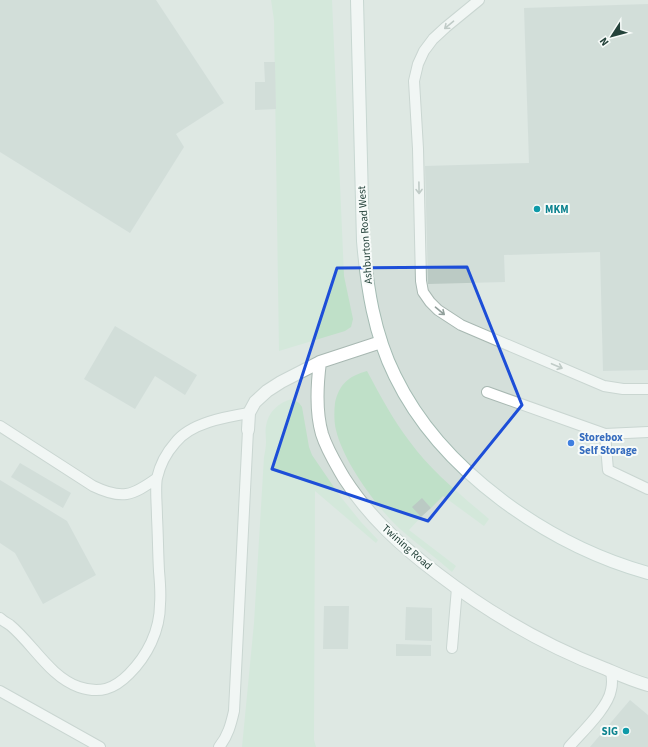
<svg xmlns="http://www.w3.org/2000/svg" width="648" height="747" font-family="'Source Sans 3',sans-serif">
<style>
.built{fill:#d4dfda}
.green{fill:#bfe0c8}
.building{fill:#bbcac4}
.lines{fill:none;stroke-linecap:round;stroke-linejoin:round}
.service-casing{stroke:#a8b8b2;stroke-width:12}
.minor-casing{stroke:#a8b8b2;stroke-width:14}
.secondary-casing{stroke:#a4bbb3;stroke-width:14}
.service{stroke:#fff;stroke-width:10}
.minor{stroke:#fff;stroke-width:12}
.secondary{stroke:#fff;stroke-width:12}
.oneway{stroke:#92a09c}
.marked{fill:none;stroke:#1d4ed8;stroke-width:3;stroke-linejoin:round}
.culture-dot{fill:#0f9aa8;stroke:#f7fbf9;stroke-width:1.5}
.shop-dot{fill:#3f7fe0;stroke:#f7fbf9;stroke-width:1.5}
.labels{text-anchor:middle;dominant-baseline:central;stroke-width:4;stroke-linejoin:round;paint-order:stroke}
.culture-label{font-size:11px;font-weight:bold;fill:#0d838f;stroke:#f7fbf9;text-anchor:start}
.street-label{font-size:11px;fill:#24423a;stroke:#f7fbf9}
.shop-label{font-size:11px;font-weight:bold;fill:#366cbe;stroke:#f7fbf9;text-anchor:start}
</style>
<rect width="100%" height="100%" fill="#e6efeb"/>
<path class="built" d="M0,0H648V747H0Z"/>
<path class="green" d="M271,0H332L344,276L353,319L351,327L345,331L279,351L274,20Z
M367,371C380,395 393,420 410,442C430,470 462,496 489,519L484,526L443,496L431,508L422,499L413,507L421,517L409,530L456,566L452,572C435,557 417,544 400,529C377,508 343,461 336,430C334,422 334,412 335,403C339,384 349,376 367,371Z
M292,399L299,403L302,407L309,447L312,455L340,496L361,522L378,540L376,543L315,491L314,740L316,747H242L254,623L264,457C265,452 266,447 266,442C266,436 265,431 266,426C268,412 279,402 292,399Z"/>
<path class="building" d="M0,0H156L224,103L176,134L184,147L130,233L0,152Z
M648,4V370L603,371L600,252L504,255L505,282L428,284L425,166L529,163L524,8Z
M264,62H275L276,109L255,110V82H265Z
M115,326L197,375L185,395L155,376L135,409L84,379Z
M20,463L71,493L63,508L11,477Z
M0,480L67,521L96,575L43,604L15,553L0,543Z
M422,498L431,508L421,517L412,507Z
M324,606H349L348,649H323Z
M406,607L432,608V641L405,640Z
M396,644L431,645V656H396Z
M630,700L648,715V747H590Z"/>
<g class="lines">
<defs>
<path id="service" d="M479,0L446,27L433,39L424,51L418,64L414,81L418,149L421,281L423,292L430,302L438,310L461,325L604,386L623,389H648
M487,392L605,434
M0,426L93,486C122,500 132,496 157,478
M648,432L605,434L608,470L648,489
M0,618C3,621 7,623 10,625C33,644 50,677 79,687C100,694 114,689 129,674C147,656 160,631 160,604C161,593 160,582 159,571C158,553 158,535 157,517C157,506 155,487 157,478C160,465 167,452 175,443C190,423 225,417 249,413
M452,648L457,588
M0,691L100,747
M219,747C228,736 231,724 234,711L248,430
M569,747C581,733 608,708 611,690C613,683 612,678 611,671"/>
<path id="minor" d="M381,342L320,362C317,385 316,413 322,434C327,450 336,464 344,478C369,517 401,546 438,574C489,613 546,646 606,669C620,675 633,681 648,685
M248,430L249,413L255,402L267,391L281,382L320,362"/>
<path id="secondary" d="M357,0L363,241C367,287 374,334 395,376C441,471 548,545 648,573"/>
</defs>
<use href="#service" class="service-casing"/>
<use href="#minor" class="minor-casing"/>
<use href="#secondary" class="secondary-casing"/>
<use href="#service" class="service"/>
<use href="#minor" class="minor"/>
<use href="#secondary" class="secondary"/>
</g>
<defs><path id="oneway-shaft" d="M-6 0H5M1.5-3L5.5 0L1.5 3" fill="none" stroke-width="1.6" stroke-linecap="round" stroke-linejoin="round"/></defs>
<g class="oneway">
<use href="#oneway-shaft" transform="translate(449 25) rotate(140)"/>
<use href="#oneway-shaft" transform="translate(419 188) rotate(89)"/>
<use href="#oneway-shaft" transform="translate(440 311) rotate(40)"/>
<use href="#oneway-shaft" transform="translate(557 366) rotate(23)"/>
</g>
<path d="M0 0H648V747H0ZM467,267L522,405L428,521L272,469L337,268Z" fill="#e6efeb" fill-opacity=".55" fill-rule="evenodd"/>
<path class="marked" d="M467,267L522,405L428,521L272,469L337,268Z"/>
<g class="culture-dot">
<circle cx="537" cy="209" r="4"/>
<circle cx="626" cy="731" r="4"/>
</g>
<circle class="shop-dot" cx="571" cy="443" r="4"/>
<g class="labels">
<g class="culture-label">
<text x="545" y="209">MKM</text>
<text x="618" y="731" text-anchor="end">SIG</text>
</g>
<g class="street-label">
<text transform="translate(365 235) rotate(-94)">Ashburton Road West</text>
<text transform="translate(407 547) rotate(41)">Twining Road</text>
</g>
<g class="shop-label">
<text x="579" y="437">Storebox<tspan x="579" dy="13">Self Storage</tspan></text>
</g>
</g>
<g transform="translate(612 36) rotate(234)" stroke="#f7fbf9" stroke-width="3" paint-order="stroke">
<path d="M0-3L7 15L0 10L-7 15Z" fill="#24423a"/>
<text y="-6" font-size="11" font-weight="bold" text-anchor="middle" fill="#24423a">N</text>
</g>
</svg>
